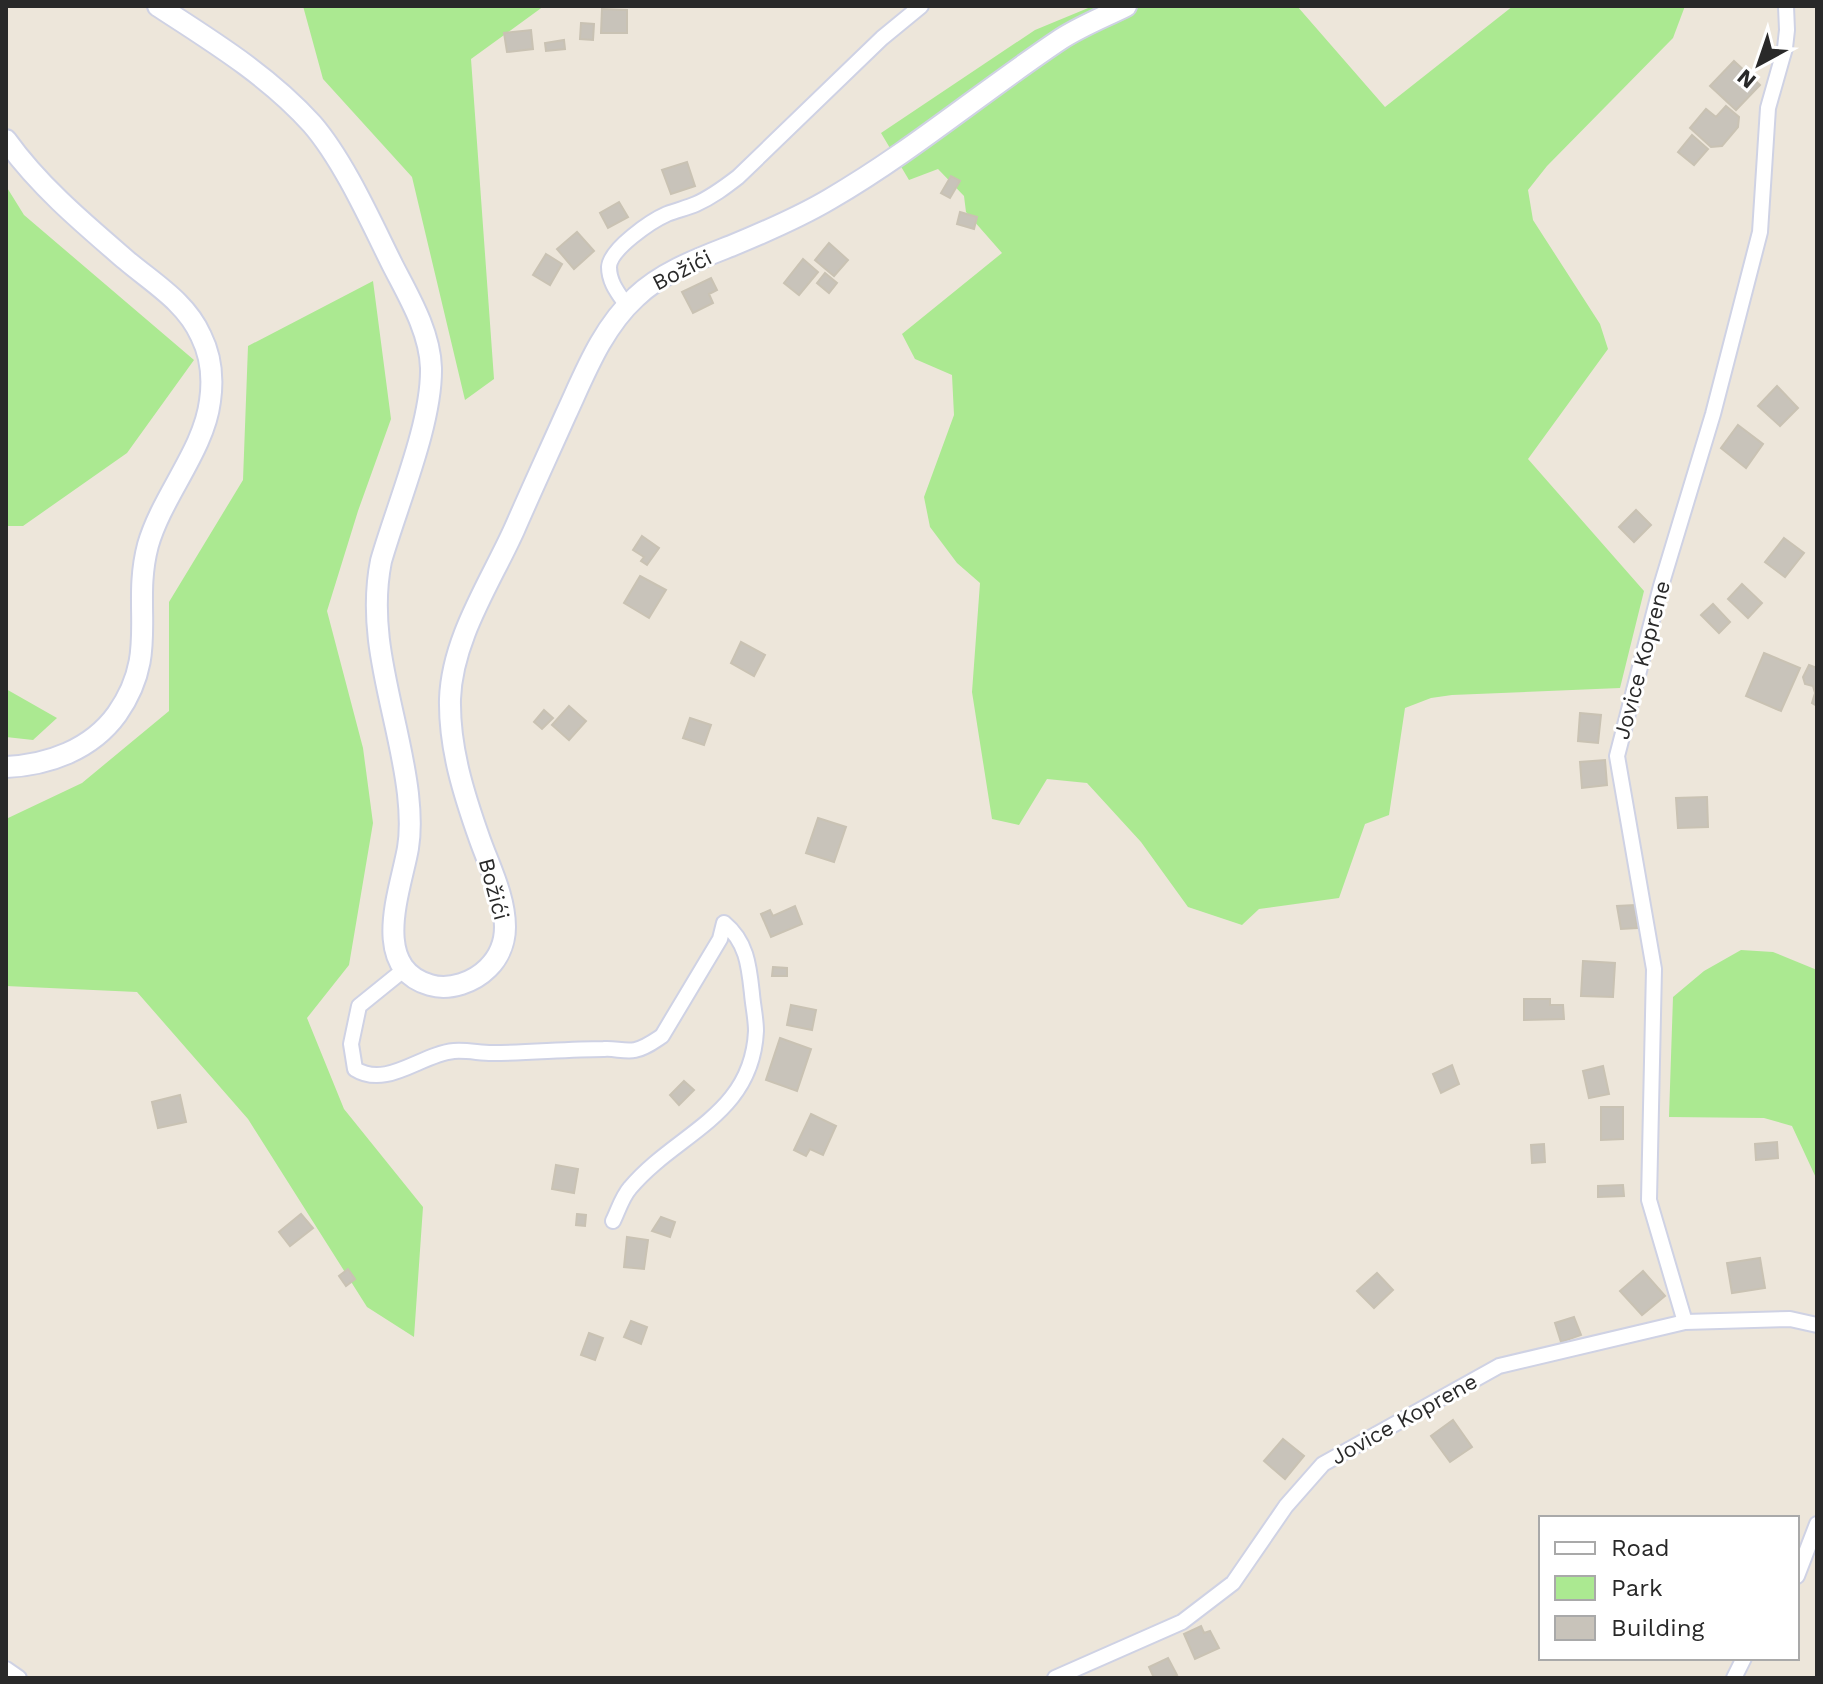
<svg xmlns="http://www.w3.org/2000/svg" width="1823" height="1684" font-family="'Work Sans',sans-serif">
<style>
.green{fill:#abe991}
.building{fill:#c8c3ba;stroke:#c9c2b3;stroke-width:2}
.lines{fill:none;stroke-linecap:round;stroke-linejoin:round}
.minor-casing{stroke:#cfd2e4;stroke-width:18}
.secondary-casing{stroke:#cfd2e4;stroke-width:24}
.minor{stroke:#fff;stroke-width:14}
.secondary{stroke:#fff;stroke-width:20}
.labels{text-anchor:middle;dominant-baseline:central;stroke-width:6;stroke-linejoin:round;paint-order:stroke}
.street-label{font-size:22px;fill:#292929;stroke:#fff}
</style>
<rect width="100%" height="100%" fill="#ede6da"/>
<path class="green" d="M303,6H544L471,59L494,379L465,400L412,177L323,79Z
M1093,6H1297L1385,107L1513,6H1685L1673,38L1547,166L1528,190L1533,220L1600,324L1608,349L1528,459L1644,591L1620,688L1452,695L1431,698L1405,708L1389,815L1365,824L1339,898L1259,909L1242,925L1188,907L1141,842L1087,783L1047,779L1019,825L992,819L972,692L980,583L957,563L930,527L924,497L954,415L952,375L915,359L902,334L1002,253L966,212L964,196L938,169L909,180L881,133L1035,30Z
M6,186L24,215L194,360L127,453L23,526H6Z
M373,281L391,419L358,511L327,611L363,748L373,823L349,965L307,1018L344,1109L423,1207L414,1337L367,1307L248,1119L137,992L6,986V819L82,783L169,711V602L243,480L248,346Z
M6,689L57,718L33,740L6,737Z
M1741,950L1773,952L1817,970V1180L1792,1126L1764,1118L1669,1117L1673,997L1704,971Z"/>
<path class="building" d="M602,9L627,10V33H601Z
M581,23L594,24L593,40L580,39Z
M531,30L533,49L507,52L504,33Z
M564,40L565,49L546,51L545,43Z
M1734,61L1760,85L1736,110L1710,86Z
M1726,106L1739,117L1738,127L1722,146L1711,147L1690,128L1706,109L1716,117Z
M1692,135L1708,149L1694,165L1678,152Z
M687,162L695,186L671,194L662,170Z
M951,176L960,181L950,198L941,193Z
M619,202L628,217L608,228L600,213Z
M960,212L977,217L974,229L957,224Z
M577,232L594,251L574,269L557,249Z
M829,243L848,260L834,276L815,260Z
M546,254L562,264L550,285L533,275Z
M803,259L818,272L799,295L784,283Z
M825,273L837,283L829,293L817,283Z
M711,278L717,290L709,294L713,303L693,313L682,292Z
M1777,386L1798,408L1780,426L1758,406Z
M1738,425L1763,444L1746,468L1721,448Z
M1636,510L1651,525L1634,542L1619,527Z
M642,536L659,548L647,565L641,561L644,557L633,550Z
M1784,538L1804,553L1785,577L1765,562Z
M640,576L666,590L649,618L624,603Z
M1742,584L1762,603L1748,618L1728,599Z
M1713,604L1730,622L1719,633L1701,615Z
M741,642L765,655L754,676L731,663Z
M1764,653L1800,668L1781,711L1746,696Z
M1809,665L1817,668V706L1812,703L1815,693L1813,686L1805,684L1803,677Z
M569,706L586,721L569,740L552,725Z
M544,710L553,718L542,729L534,722Z
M1580,713L1601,715L1598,743L1578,741Z
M690,718L711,725L704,745L683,738Z
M1605,760L1607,785L1582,788L1580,762Z
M1707,797L1708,827L1678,828L1676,798Z
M818,818L846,827L834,862L806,853Z
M1635,905L1637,928L1621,929L1617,906Z
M795,906L802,924L771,937L761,914L770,910L773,916Z
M1583,961L1615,963L1613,997L1581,996Z
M773,967L787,968V976H772Z
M1524,999H1550V1005H1563L1564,1019L1524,1020Z
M791,1005L816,1010L812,1030L787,1025Z
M780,1038L811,1049L797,1091L766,1080Z
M1452,1065L1459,1084L1441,1093L1433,1074Z
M1603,1066L1609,1094L1589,1098L1583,1071Z
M684,1081L694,1090L679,1105L670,1095Z
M180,1095L186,1122L158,1128L152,1102Z
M1601,1107H1623V1139L1601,1140Z
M811,1114L836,1126L823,1155L810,1149L806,1156L794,1150Z
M1777,1142L1778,1158L1756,1160L1755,1144Z
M1544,1144L1545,1162L1532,1163L1531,1145Z
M556,1165L578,1169L574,1193L552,1189Z
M1623,1185L1624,1196L1598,1197V1186Z
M301,1214L313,1228L290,1246L279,1232Z
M577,1214L586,1215L585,1226L576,1225Z
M661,1217L675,1222L670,1237L652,1231Z
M627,1237L648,1240L644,1269L624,1267Z
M1760,1258L1765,1288L1732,1293L1727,1263Z
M348,1269L355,1279L346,1286L339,1276Z
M1643,1271L1665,1296L1642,1315L1620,1291Z
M1377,1273L1393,1290L1374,1308L1357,1291Z
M1574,1317L1581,1335L1561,1342L1555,1323Z
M631,1321L647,1327L641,1344L624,1337Z
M589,1333L603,1338L595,1360L581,1355Z
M1453,1420L1472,1447L1450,1462L1431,1436Z
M1283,1439L1304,1456L1285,1479L1264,1461Z
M1201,1626L1204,1633L1210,1631L1219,1648L1195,1659L1184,1634Z
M1168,1658L1177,1675L1170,1678H1154L1149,1667Z"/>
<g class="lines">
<defs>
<path id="minor" d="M627,306C619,294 609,283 609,267C610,249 651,221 667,214C677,210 687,208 696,204C712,197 725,187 738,177L882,38L921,6
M406,968L359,1006L351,1044L355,1069C387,1089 421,1054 454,1051C467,1050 480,1053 492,1053C529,1053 566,1049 604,1049C614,1048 625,1052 635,1050C645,1048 653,1042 662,1036L720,939L724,923C747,942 749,966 752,994C753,1006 756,1019 756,1031C752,1116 676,1133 630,1188C622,1197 618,1211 613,1221
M1685,1322L1649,1200L1654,969L1617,756L1661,586L1713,414L1760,232L1768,108L1785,48L1787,30L1786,6
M1797,1576L1817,1524
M6,1669L19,1678
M1055,1678L1182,1622L1233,1583L1286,1506L1323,1464L1499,1366L1685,1322L1790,1319L1817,1325
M1734,1678L1744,1658"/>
<path id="secondary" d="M158,6C212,41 269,76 312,124C344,161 371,222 393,266C409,297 430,332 431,368C432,424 397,505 381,561C365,641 399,715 408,794C410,812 411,830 408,848C401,889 369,967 430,985C450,991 474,982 488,968C499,957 505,942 505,927C505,897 490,868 480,840C464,795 449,748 450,699C452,639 490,583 514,530C531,491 549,452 566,414C585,373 602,328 636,297C662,272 698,259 731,246C765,232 798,218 830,199C911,152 983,91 1061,39C1081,26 1104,17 1126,6
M6,140C39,186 83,223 126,260C153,283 186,302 201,336C211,356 213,380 210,401C204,450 162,496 148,545C131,609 160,653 117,714C91,750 48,765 6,767"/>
</defs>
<use href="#minor" class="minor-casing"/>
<use href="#secondary" class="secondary-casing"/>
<use href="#minor" class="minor"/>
<use href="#secondary" class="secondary"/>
</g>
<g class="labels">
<g class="street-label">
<text transform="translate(682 270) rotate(-27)">Božići</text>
<text transform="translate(1642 660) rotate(-75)">Jovice Koprene</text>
<text transform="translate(494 889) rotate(75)">Božići</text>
<text transform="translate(1404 1419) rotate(-29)">Jovice Koprene</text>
</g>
</g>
<rect width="1823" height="1684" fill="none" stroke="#292929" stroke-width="16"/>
<rect x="1539" y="1516" width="260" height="144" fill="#ffffff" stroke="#a9a9a9" stroke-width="2"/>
<rect x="1555" y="1542" width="40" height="12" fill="#ffffff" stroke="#a9a9a9" stroke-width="2"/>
<text x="1611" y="1556" font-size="24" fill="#292929">Road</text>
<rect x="1555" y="1576" width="40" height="24" fill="#abe991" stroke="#a9a9a9" stroke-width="2"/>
<text x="1611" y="1596" font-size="24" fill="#292929">Park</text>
<rect x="1555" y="1616" width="40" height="24" fill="#c8c3ba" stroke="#a9a9a9" stroke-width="2"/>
<text x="1611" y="1636" font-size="24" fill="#292929">Building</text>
<g transform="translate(1759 64) rotate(220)" stroke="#ffffff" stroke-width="6" paint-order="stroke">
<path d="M0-6L14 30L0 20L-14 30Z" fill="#292929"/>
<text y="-12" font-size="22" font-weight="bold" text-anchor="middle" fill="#292929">N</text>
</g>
</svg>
